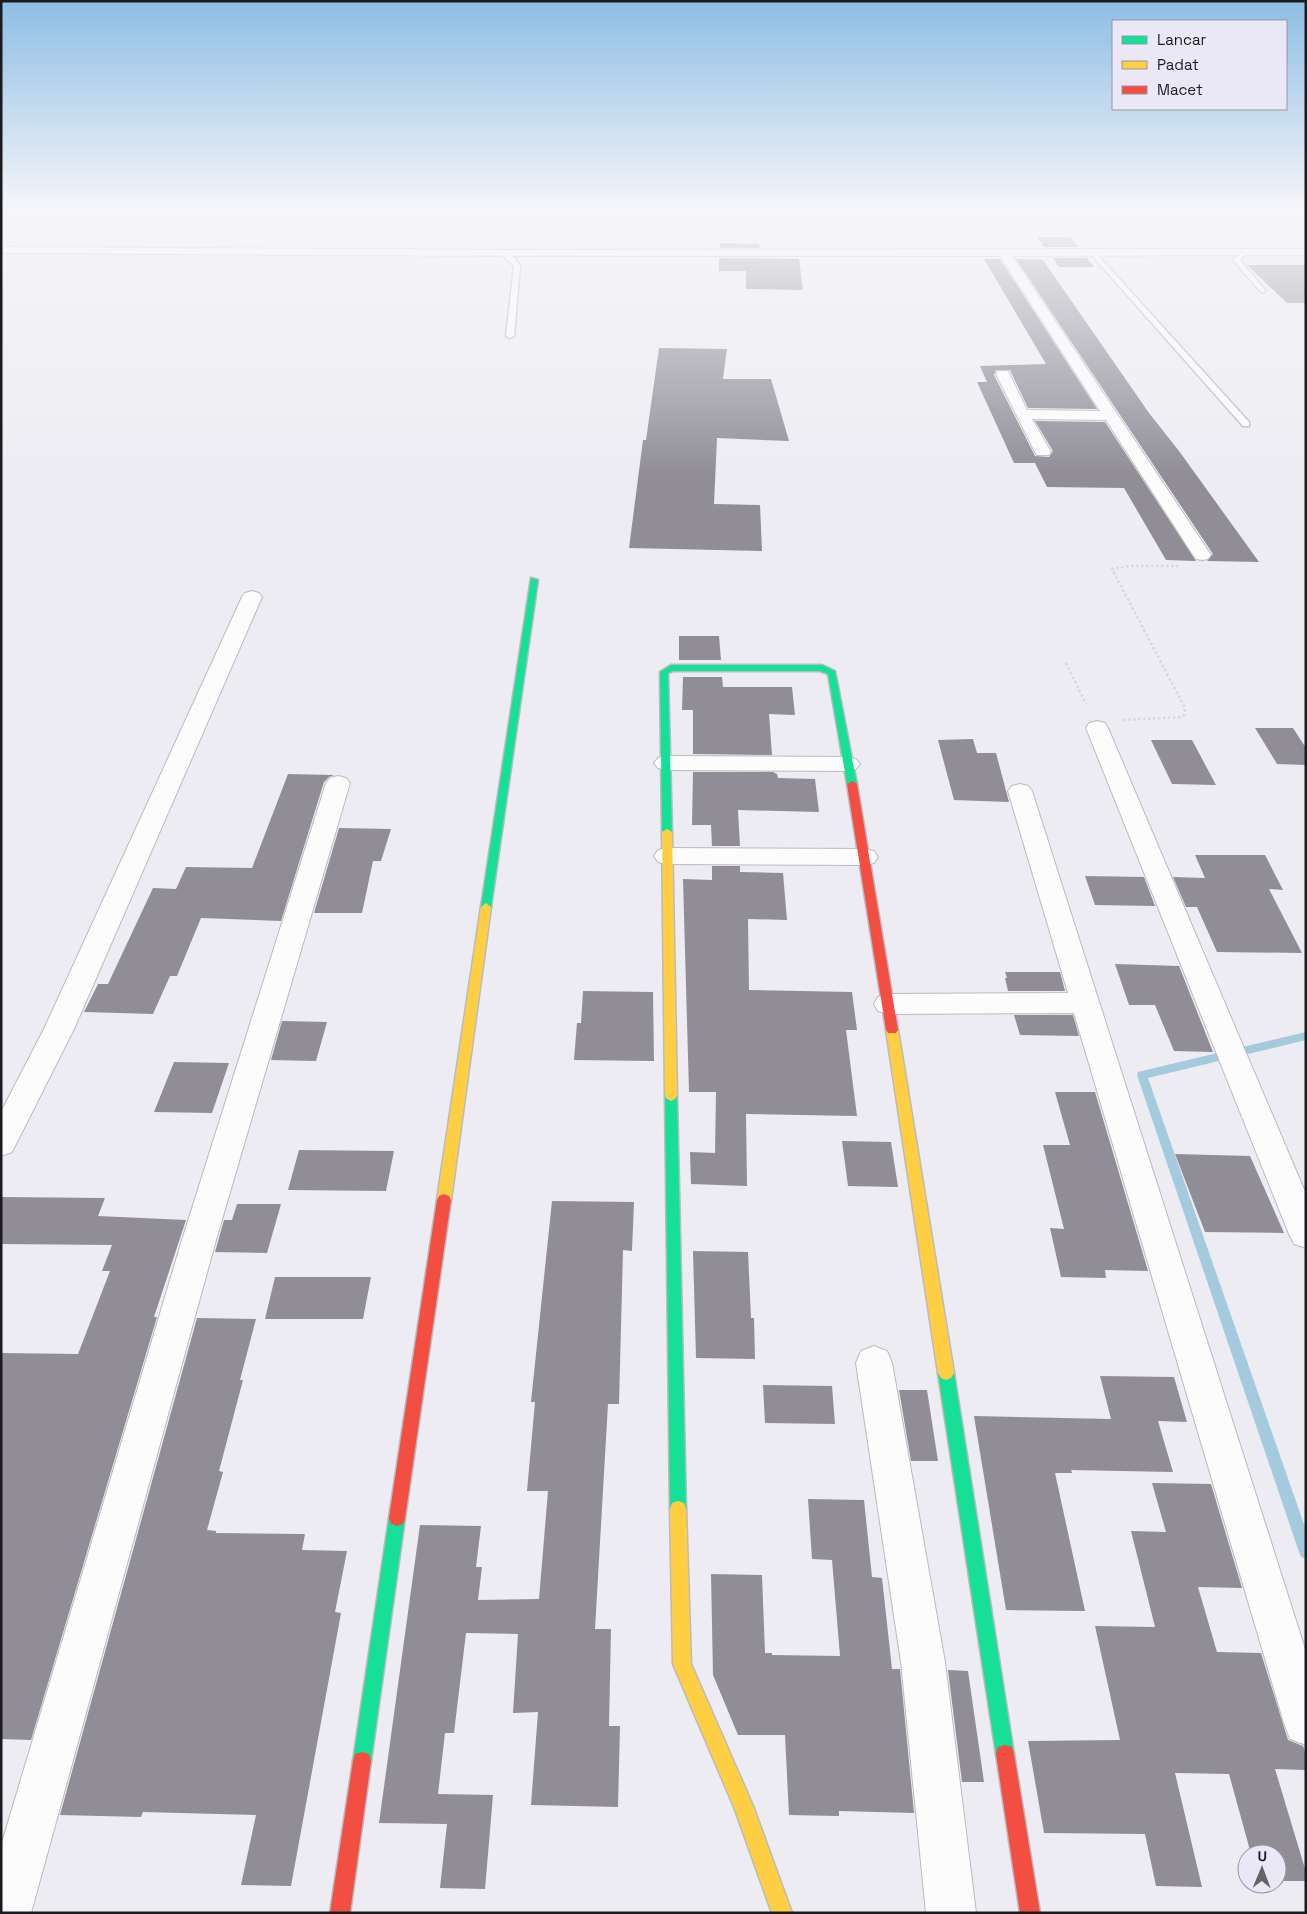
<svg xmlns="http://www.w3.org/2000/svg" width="1307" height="1914" font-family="'Space Grotesk',sans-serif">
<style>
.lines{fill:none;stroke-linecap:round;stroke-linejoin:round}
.stream{fill:#a4cadd;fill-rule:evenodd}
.building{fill:#908d97}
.lane-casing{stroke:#bbbabf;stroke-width:3}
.street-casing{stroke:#bbbabf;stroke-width:2}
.fast-casing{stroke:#bbbabf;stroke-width:3}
.slow-casing{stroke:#bbbabf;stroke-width:3}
.jam-casing{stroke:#bbbabf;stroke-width:3}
.path{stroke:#d8d8da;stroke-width:2.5;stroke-dasharray:2.5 2.5;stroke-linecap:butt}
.lane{fill:#fcfcfd;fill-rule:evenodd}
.street{fill:#fcfcfd;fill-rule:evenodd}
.fast{fill:#16e098;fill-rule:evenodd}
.slow{fill:#ffcf43;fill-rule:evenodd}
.jam{fill:#f24e42;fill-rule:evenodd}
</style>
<rect width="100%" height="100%" fill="#ececf2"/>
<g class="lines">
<path class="stream" d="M1306,1032V1040L1148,1078L1306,1530V1559L1301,1557L1299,1552L1137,1075L1138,1072L1142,1071Z"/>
</g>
<path class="building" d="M1037,237H1070L1078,247H1045Z
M720,243L759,244L760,248H720Z
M719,258L799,259L803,290L746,289V271H719Z
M1053,258H1087L1094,267H1059Z
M984,259H1000L1097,409L1028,408L1010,370H996L994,375L1035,456L1049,457L1053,451L1035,421L1105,422L1196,561L1166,560L1124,488L1047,487L1035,463H1014L977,382H987L980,366L1046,364Z
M1016,259L1043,260L1149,413L1179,451L1259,562L1207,561L1213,554Z
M1247,265H1306V303H1287Z
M659,348L727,349L723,379H771L789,441L717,438L714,504L760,505L762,551L629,548L643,440H646Z
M679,636H719L721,660H679Z
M683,677H722L723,687H792L795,715L769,714L772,755L693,754V710H682Z
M1255,728H1293L1306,748V765L1277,764Z
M973,739L977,753H996L1009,802L954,800L938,740Z
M1151,740H1192L1216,785L1172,784Z
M693,772H773L777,774L778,778L815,779L819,812L738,810L740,846H712L711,825H692Z
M288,774L334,775L329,777L324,782L281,921L201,918L177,976H170L153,1014L84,1012L98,984H108L153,888L176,889L186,867L252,868Z
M339,828L391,829L381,861H373L362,913H314Z
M1195,855H1265L1283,890L1269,889L1302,953L1217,952L1197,907H1186L1173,877L1205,878Z
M712,866H740V872L783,873L787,920L748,919L749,990L852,992L857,1030H846L857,1116L746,1114L747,1186L691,1184L690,1152L715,1153L716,1092H689L683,879L712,880Z
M1085,876L1144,877L1155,906L1095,905Z
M1115,964L1179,966L1213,1052L1174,1051L1155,1005H1129Z
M1005,972H1060L1065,991H1008L1005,978H1007Z
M583,991L653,992L654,1061L574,1060L577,1023H581Z
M1014,1015H1073L1079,1036L1020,1035Z
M282,1021L327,1022L316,1061L271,1060Z
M174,1062L229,1063L212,1113L154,1112Z
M1055,1092H1095L1148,1271L1105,1270L1106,1278L1061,1277L1050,1228L1064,1229L1043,1145H1070Z
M842,1141L891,1142L898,1187L848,1186Z
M299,1150L394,1151L386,1191L288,1190Z
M1175,1154L1250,1156L1284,1233L1205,1232Z
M1,1197L105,1198L98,1216L186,1220L154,1317H157L31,1740L1,1739V1353L78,1354L110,1271H102L112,1245L1,1244Z
M552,1201L634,1202L632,1251L623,1250L619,1404H608L595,1629H611L609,1726H620L618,1807L531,1805L538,1712L513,1713L518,1634L466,1633L454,1733H445L438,1794L493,1795L485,1889L440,1888L447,1824L379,1823L420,1525L481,1526L476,1567H482L478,1600L539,1599L548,1491H527L535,1402H531Z
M237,1204H281L267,1253L215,1252L224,1220H232Z
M693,1251L748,1252L751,1318H754L755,1359L696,1358Z
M275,1277H371L363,1319H265Z
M197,1318L256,1319L240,1380H243L219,1471L223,1472L207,1530L216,1531V1533L305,1534L302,1550L347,1551L335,1612L341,1613L291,1886L241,1885L256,1815L143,1812L141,1817L60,1815Z
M1100,1376L1174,1377L1187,1422L1158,1421L1173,1472L1071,1470L1072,1473H1055L1085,1611L1006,1610L974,1416L1111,1419Z
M763,1385L832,1386L835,1424L765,1423Z
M899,1390H927L938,1461H911Z
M1152,1483L1211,1484L1242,1588L1198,1587L1217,1652L1261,1653L1288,1740L1303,1746L1306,1754V1770L1275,1769L1306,1872V1881H1277V1854H1251L1229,1774L1175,1773L1202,1887L1156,1886L1145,1834L1044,1833L1028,1741L1120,1740L1095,1626L1155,1627L1131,1531L1166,1532Z
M808,1499L864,1500L872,1577L882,1578L892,1669H900L914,1813L839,1811V1816L789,1815L785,1735H738L713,1675L711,1574L762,1575L765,1653H772V1655L840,1656L832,1560L812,1559Z
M948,1670L968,1671L984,1782H962Z"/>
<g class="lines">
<defs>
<path id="lane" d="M1089,250H1093L1249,422V426H1243L1089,252Z
M1244,251L1249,252L1240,260L1265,290V292H1261L1233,260Z
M501,252C509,251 516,259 520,266L514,336L510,338L506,336L514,266L501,254Z"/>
<path id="street" d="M1,247L503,250L1306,249V255L1012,256L1211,555L1208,559L1202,560L1196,559L1193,555L1106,420L1032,419L1051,452L1049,455H1037L1035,452L996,374L998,371H1008L1027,410L1100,411L1000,256H503L1,253Z
M252,591L259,593L262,597L74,1029L12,1152L1,1156V1112L44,1029L242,597L245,593Z
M1097,721L1105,723L1108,728L1306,1194V1248L1294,1244L1289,1234L1086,728L1089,723Z
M666,756L848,757L856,759L860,764L856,769L848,771L666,770L658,768L654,763L658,758Z
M338,776L346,778L350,783L216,1240L31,1913H1V1846L182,1240L326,783L330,778Z
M1020,784L1028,786L1032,791L1306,1652V1745L1290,1739L1284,1723L1074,1013L888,1014L878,1011L874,1004L878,997L888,994L1068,993L1008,791L1012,786Z
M667,848L865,849L874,851L878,857L874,863L865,865L667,864L658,862L654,856L658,850Z
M874,1346L887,1351L892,1363L945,1662L976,1913H926L901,1662L856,1363L861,1351Z"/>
<path id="fast" d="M531,578L538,580L491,907L486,911L481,907Z
M671,665H822L835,671L857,784L852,787L847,784L828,674L820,671H673L668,673L672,832L671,834H663L662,832L660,672Z
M671,1091L675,1093L677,1096L686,1509L684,1515L678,1517L672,1515L670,1509L665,1096L667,1093Z
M946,1366L951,1368L954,1373L1014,1754L1012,1761L1005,1763L998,1761L996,1754L938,1373L941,1368Z
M397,1510L403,1512L405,1518L371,1761L369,1768L362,1770L355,1768L353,1761L389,1518L391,1512Z"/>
<path id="slow" d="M667,829L672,832L677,1096L675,1099L671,1101L667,1099L665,1096L662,832Z
M486,903L491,907L451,1200L449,1204L444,1206L439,1204L437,1200L481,907Z
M892,1026L896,1027L898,1030L954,1373L951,1378L946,1380L941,1378L938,1373L886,1030L888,1027Z
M678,1501L684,1503L686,1509L691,1664L753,1806L792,1913H772L734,1807L673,1664L670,1509L672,1503Z"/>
<path id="jam" d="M852,781L857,784L898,1030L896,1033H888L886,1030L847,784Z
M444,1194L449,1196L451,1200L405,1518L403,1524L397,1526L391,1524L389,1518L437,1200L439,1196Z
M1005,1745L1012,1747L1014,1754L1040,1913H1020L996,1754L998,1747Z
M362,1752L369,1754L371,1761L350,1913H330L353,1761L355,1754Z"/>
</defs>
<use href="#lane" class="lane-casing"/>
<use href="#street" class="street-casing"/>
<use href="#fast" class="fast-casing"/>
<use href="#slow" class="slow-casing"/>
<use href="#jam" class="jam-casing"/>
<path class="path" d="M1066,663L1086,704
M1123,720L1181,717L1184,715L1185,708L1112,569L1129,566H1178"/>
<use href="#lane" class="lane"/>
<use href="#street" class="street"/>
<use href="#fast" class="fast"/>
<use href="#slow" class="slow"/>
<use href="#jam" class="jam"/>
</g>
<linearGradient id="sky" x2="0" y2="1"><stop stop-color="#8dbde4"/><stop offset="0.44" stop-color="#f6f6f9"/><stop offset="1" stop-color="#f6f6f9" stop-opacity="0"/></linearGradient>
<rect width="1307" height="477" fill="url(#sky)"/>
<rect width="1307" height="1914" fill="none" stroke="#1b1a1f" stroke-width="5"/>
<rect x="1112" y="20" width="175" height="90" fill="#eae8f6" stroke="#9796a0"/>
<rect x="1122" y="36" width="25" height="8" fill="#16e098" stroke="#9796a0"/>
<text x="1157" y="45" font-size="15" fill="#1b1a1f">Lancar</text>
<rect x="1122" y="61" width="25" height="8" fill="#ffcf43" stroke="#9796a0"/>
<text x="1157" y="70" font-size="15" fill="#1b1a1f">Padat</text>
<rect x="1122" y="86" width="25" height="8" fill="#f24e42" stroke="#9796a0"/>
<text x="1157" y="95" font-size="15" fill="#1b1a1f">Macet</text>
<g transform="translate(1262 1869) rotate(1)"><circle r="24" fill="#eae8f6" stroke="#9796a0"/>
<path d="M0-4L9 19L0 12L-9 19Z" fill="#646469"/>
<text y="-8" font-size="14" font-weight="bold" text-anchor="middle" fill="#1b1a1f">U</text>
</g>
</svg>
